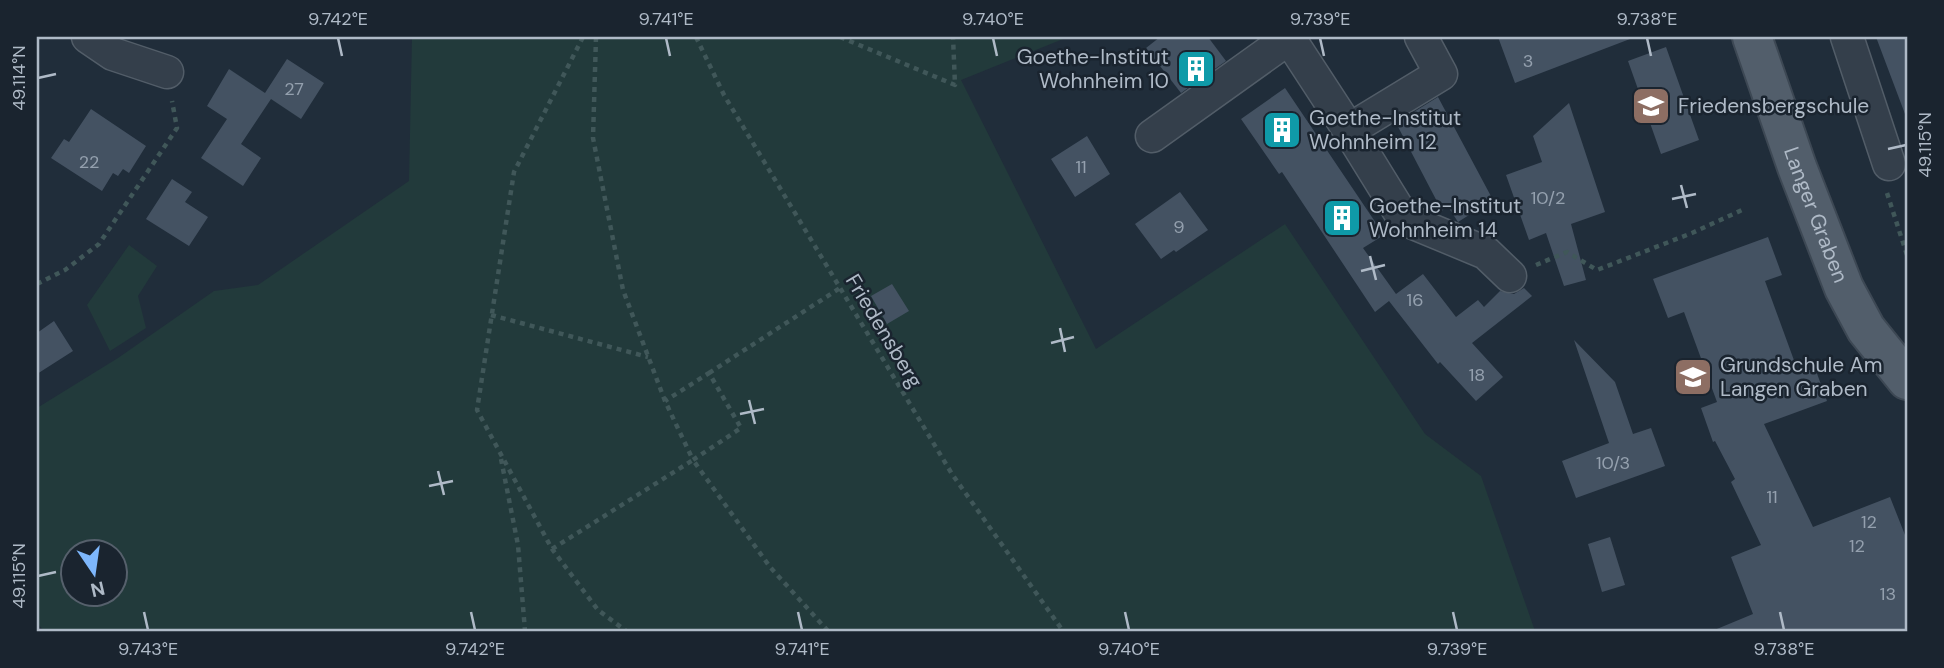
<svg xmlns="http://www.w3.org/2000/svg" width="1944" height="668" font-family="'DM Sans',sans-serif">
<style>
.green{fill:#223a3b;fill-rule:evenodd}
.building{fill:#445262}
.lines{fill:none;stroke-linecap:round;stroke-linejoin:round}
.minor-casing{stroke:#525d68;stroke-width:35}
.major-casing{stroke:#3d4854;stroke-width:42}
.path{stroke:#405759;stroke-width:4.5;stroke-dasharray:5 5;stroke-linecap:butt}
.minor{stroke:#343f4b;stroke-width:32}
.major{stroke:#525e6b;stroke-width:38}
.ticks{fill:none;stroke:#afbac7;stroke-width:2.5}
.labels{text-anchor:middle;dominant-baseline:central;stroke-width:5;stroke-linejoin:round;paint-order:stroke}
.number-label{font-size:18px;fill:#94a0ae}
.poi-label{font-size:21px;fill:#afbac7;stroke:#1a242f;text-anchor:start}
.street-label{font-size:21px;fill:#afbac7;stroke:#1a242f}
.neatline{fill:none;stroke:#afbac7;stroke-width:2.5}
.ticks-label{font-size:18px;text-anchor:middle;fill:#afbac7}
</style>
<rect width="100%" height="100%" fill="#202d3a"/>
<path class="green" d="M412,37H1068L961,80L1096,349L1285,224L1425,434L1481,476L1535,631H44L37,623V408L118,358L214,291L258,285L409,181ZM74,552H116V594H74Z
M129,245L157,266L138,296L146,328L110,351L87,305Z"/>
<path class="building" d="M1160,37H1208L1226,61L1181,93L1146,48Z
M1498,37H1630V39L1515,83Z
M1876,37H1907V114H1905Z
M1666,47L1699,140L1661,154L1628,61Z
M287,59L324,83L301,119L271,99L241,144L261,158L243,186L201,158L227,119L207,106L229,69L265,93Z
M1285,88L1384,235L1363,248L1396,294L1423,274L1456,317L1478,300L1484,307L1500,291L1514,294L1524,288L1532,296L1472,343L1503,377L1476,401L1440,362L1438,364L1389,301L1375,312L1282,172L1279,174L1241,119Z
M1438,97L1493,200L1458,222L1447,205L1442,211L1396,123Z
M1569,103L1605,212L1571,224L1586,280L1564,286L1546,233L1529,240L1506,175L1542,162L1533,136Z
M91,109L146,146L129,173L123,169L118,176L113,173L102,191L51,158L64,139L69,142Z
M1087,136L1110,174L1075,197L1051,159Z
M172,179L192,192L185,202L208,217L189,246L146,219Z
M1180,192L1208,230L1176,252L1174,250L1161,259L1135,224Z
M1768,237L1782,275L1765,281L1799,374L1815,368L1827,401L1764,424L1813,527L1890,497L1907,540V631H1712L1753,614L1731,557L1761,545L1731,482L1735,479L1715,441L1713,442L1701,408L1717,402L1684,312L1668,318L1653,279Z
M892,284L909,311L887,324L871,296Z
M54,321L73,351L37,374V333Z
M1574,340L1615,382L1633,434L1651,428L1665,466L1576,498L1562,461L1609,443Z
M1610,537L1625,585L1602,592L1588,544Z"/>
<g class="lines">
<defs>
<path id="minor" d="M88,37L113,54L167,72
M1291,37L1289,38L1349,130L1404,219L1486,253L1510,276
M1847,37L1889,164
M1349,130L1441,74L1421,37
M1152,136L1289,38"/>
<g id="major">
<path id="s1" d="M1752,37L1797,167L1844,288L1866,329L1907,380"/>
</g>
</defs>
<use href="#minor" class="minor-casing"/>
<use href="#major" class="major-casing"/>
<path class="path" d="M583,37L514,172L477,410L552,549L598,610L626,631
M596,37L593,138L623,290L665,401L693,460L741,428L709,373L665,401
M696,37L724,95L952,474L1063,631
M840,37L955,85L953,37
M1887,193L1907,255
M1536,265L1567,252L1597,270L1692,233L1742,210
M37,284L65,270L99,244L177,128L172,101
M491,315L648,357
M709,373L840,288
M501,459L518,545L525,631
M552,549L693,460L770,567L828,631"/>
<use href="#minor" class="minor"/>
<use href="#major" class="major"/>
</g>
<path class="ticks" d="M338,38L342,56M666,38L670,56M993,38L997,56M1320,38L1324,56M1647,38L1651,56M38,78L56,74M1888,149L1906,145M1681,185L1687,208M1672,199L1696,194M1370,256L1376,280M1361,271L1385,265M1060,328L1065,352M1051,343L1074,337M749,400L755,424M740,414L764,409M438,471L444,495M429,486L453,481M38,576L56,572M144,612L148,630M471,612L475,630M798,612L802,630M1125,612L1129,630M1453,612L1457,630M1780,612L1784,630"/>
<defs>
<symbol id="building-square" viewBox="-11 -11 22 22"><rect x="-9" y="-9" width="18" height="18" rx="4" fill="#0f9aa8" stroke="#1a242f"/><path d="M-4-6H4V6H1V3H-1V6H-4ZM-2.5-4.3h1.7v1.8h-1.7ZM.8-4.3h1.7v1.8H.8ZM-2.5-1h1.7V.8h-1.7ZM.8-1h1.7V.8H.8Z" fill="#fff"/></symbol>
<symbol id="school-square" viewBox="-11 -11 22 22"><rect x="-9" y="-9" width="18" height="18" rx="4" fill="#8d6e63" stroke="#1a242f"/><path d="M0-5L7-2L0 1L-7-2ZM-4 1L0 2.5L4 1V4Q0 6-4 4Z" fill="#fff"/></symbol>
</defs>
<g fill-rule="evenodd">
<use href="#building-square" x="1174" y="47" width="44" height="44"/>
<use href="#school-square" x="1629" y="84" width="44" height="44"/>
<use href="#building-square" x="1260" y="108" width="44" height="44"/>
<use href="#building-square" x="1320" y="196" width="44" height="44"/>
<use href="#school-square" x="1671" y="355" width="44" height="44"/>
</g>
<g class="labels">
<g class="number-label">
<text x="1528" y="61">3</text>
<text x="294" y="89">27</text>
<text x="89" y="162">22</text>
<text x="1081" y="167">11</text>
<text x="1548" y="198">10/2</text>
<text x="1179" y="227">9</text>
<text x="1415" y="300">16</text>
<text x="1477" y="375">18</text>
<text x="1613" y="463">10/3</text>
<text x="1772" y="497">11</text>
<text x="1869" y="522">12</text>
<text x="1857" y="546">12</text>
<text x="1888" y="594">13</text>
</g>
<g class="poi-label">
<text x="1169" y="57" text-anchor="end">Goethe-Institut<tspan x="1169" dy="24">Wohnheim 10</tspan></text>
<text x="1678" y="106">Friedensbergschule</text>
<text x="1309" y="118">Goethe-Institut<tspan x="1309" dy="24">Wohnheim 12</tspan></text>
<text x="1369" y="206">Goethe-Institut<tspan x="1369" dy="24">Wohnheim 14</tspan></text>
<text x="1720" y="365">Grundschule Am<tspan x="1720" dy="24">Langen Graben</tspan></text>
</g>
<g class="street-label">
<text stroke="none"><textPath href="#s1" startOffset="189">Langer Graben</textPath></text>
<text transform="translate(884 331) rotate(59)">Friedensberg</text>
</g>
</g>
<rect width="1944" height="668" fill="none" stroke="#1a242f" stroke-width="77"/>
<g transform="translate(94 573) rotate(167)"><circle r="33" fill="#1a242f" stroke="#56606c" stroke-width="2"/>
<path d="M0-5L12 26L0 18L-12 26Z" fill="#7eb7fc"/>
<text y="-10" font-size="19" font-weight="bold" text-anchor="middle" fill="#afbac7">N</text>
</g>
<rect x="38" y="38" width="1868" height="592" class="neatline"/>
<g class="ticks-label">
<text x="338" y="25">9.742°E</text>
<text x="666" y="25">9.741°E</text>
<text x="993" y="25">9.740°E</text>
<text x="1320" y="25">9.739°E</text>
<text x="1647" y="25">9.738°E</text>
<text transform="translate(19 78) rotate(-90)" y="6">49.114°N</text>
<text transform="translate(1925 145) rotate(-90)" y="6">49.115°N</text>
<text transform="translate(19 576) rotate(-90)" y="6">49.115°N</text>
<text x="148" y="655">9.743°E</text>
<text x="475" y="655">9.742°E</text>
<text x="802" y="655">9.741°E</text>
<text x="1129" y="655">9.740°E</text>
<text x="1457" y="655">9.739°E</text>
<text x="1784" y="655">9.738°E</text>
</g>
</svg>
